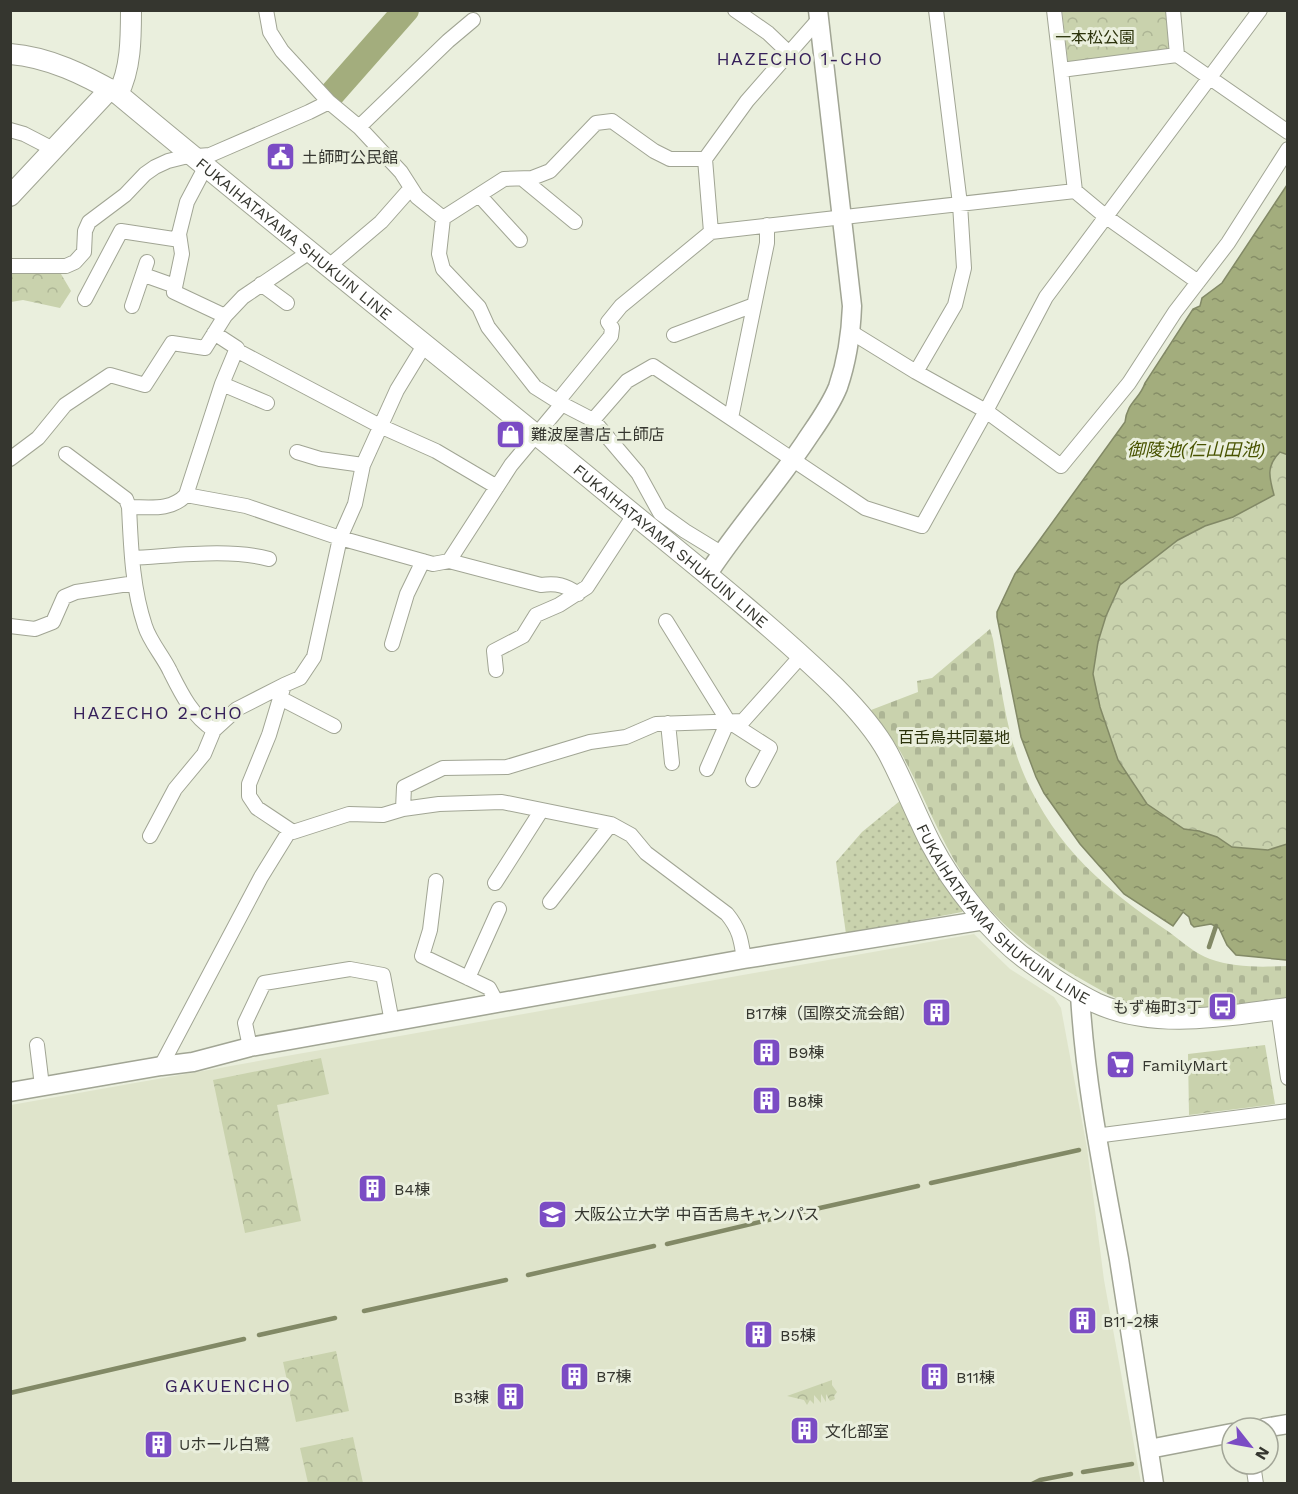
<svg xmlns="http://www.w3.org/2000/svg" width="1298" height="1494" font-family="'Work Sans','Noto Sans JP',sans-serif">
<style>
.built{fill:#dfe4cb}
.grass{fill:url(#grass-dots)}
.forest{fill:url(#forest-crowns)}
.cemetery{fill:url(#cemetery-stones)}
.water{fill:url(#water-ripples);stroke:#828966;stroke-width:1.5}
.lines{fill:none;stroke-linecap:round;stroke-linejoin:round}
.stream{stroke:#828966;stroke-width:4.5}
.river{stroke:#a3ad7d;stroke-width:26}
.minor-casing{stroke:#a1a594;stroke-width:16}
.tertiary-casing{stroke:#a1a594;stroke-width:21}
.secondary-casing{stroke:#a1a594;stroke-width:22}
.minor{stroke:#fff;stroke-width:14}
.tertiary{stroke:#fff;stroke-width:18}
.secondary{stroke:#fff;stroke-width:20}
.labels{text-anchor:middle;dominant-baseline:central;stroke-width:6;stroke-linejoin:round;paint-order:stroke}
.park-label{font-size:16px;fill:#2b320b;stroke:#eaefdd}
.poi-label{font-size:16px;fill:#35362f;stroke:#eaefdd;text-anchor:start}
.street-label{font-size:16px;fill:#35362f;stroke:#eaefdd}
.neighbourhood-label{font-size:18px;letter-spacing:1.5px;fill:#36205a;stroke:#eaefdd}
.water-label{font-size:18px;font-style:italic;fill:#485300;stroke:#eaefdd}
</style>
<defs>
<pattern id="grass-dots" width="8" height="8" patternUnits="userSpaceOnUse" patternTransform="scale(1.5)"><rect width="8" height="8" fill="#c9d2ad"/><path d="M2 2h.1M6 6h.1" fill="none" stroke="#adb595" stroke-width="1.8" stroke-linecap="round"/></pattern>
<pattern id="forest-crowns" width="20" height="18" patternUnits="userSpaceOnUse" patternTransform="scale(1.5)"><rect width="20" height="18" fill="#c9d2ad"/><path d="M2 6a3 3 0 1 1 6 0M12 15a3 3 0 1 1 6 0" fill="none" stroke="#adb595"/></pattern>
<pattern id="cemetery-stones" width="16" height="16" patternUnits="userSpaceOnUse" patternTransform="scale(1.5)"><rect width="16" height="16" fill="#c9d2ad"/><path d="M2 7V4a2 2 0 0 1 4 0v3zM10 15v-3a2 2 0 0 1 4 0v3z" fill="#adb595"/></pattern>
<pattern id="water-ripples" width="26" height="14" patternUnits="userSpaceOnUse" patternTransform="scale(1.5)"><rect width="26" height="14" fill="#a3ad7d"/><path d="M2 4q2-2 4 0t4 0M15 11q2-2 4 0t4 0" fill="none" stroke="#868e67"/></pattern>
</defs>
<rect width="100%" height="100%" fill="#eaefdd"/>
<path class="built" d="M974,934L1010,969L1054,997L1061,1008L1087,1148L1104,1280L1141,1483L11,1484V1105Z"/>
<path class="grass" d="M901,800L965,907L962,912L846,934L836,862L862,832Z"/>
<path class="forest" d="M1062,11H1167L1171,47L1168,52L1072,66L1068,62Z
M11,271L61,274L71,291L60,308L23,300L11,302Z
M1280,452L1287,455V844L1268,850L1232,847L1217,837L1199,831L1184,829L1147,804L1118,760L1100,707L1093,674L1098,642L1106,616L1120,585L1178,540L1205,526L1233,517L1251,506L1269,476L1271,461Z
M1265,1045L1275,1104L1189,1115L1188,1054Z
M321,1058L329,1094L277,1105L301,1221L245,1233L213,1080Z
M336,1351L349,1411L296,1422L283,1362Z
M832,1380V1385L837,1392L834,1396L835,1399L830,1401L826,1394V1402L821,1394V1403L814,1395V1404L810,1400L807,1405L804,1400L787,1396Z
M353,1437L363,1483H308L300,1448Z"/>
<path class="cemetery" d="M990,629L993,639C1001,685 1006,734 1025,777C1056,848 1106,890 1169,932C1181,941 1196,954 1210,959C1234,968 1263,967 1287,966V998C1254,1003 1217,1011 1183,1010C1167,1009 1149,1008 1133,1004C1117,1000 1102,991 1088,983C1036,954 994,923 962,873C937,834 922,790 900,751C891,737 880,723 871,710L918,692L917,681L932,678Z"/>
<path class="water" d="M1287,185L1288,455L1280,452C1266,466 1269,477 1274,495L1233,517L1205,526L1178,540L1120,585L1106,616L1098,642L1093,674L1100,707L1118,760L1147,804L1184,829L1199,831L1217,837L1232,847L1268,850L1287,844L1288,959L1286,960L1236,955L1227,945L1219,928L1211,924L1194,927L1191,924L1189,917L1183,912L1173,926L1124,894L1080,844L1044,793L1036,777L1021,737L997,617V612L1015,574L1125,422C1127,402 1140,399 1145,383L1193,309L1200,306L1202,298L1222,283Z"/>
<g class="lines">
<path class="stream" d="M1209,947L1216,926
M931,1183L1079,1150
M802,1212L918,1186
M667,1244L789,1215
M528,1275L654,1246
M364,1311L506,1280
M259,1335L335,1318
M10,1393L244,1339
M1083,1472L1132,1464
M1032,1484L1040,1480L1071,1474"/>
<path class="river" d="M332,94L406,10"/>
<defs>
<path id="minor" d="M266,10L270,32L282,51L329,102L359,127L401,172L417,197L443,218
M735,10L768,33L789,53
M1054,10L1075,191L1105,216L1198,282
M1173,10L1177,55L1288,132
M1061,70L1177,55
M359,127L448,41L473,20
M10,130L24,134L55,150
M705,159H670L654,151L612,121L596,123L550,171L532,178L504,179L443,218L439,254L443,269L479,307L488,327L535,387L562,404L593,420L627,381L653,366L865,508L922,526L986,411L1046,297L1260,10
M206,166L187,202L179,234L182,254L174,292L225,316
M524,180L575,222
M479,195L520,240
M711,232L705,159L747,101L819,19
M10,266H66L75,262L84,252L85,231L89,222L125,195L145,174L155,167L168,161L184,157L210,155L309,112L329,102
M329,266L381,222L411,188
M144,275L175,286
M261,284L287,303
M85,299L121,231L180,240
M132,306L147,262
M851,332L916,372L986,411L1061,466L1129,383L1175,312L1228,243L1288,149
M674,335L754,305
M425,344L397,390L363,465L355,504L340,538L314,657L300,678L284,685L269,735L249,784V796L257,808L293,832L349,814L383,815L403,809L439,804L502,802L611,824L631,835L646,853L727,914C740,930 741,940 744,959
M236,350L380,426L436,451L497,487
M916,372L955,305L964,268L960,204L936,10
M222,384L267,403
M558,401L611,336L612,328L608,322L621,306L711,232L1075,191
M731,418L767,243V225
M593,420L638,473L660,513L685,531L721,553
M297,452L320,459L363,465
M66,454L126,499L129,507C131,547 132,587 145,626C150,642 163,656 170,671C181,693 192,716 214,730
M10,459L38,438L65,405L110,375L145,385L172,343L205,348L225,316L243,297L311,251
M186,495L246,506L340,538L433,564L449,561L511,465L562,404
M129,507C150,507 171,511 186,495L222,384L237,348L214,333
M132,558C173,556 230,548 269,559
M449,561L541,585C557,583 565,585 578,594
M666,621L728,721L770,748L753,780
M10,626L35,629L53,622L64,597L76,592L135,583
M392,644L407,594L423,561
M496,670L494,651L523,636L536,615L559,605L587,587L634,515
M280,698L334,726
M668,723L672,763
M707,769L728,721
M403,809L404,787L443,768L507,767L590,742L626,737L656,724L743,721L801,656
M150,836L175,789L204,754L214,730L237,709L284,685
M436,881L430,930L422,956L489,988L497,1003
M495,883L541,811
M550,902L611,824
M468,978L499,909
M1278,1009L1288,1078
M37,1045L42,1086
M250,1047L245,1023L264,983L350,969L383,975L392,1022
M161,1066L261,877L290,830
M1095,1136L1288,1111
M1253,1464L1256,1484"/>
<path id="tertiary" d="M707,575C737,529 774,488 805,442C817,424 830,407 838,387C847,361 851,333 852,306L818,10
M1080,994C1085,1084 1103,1171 1119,1259C1131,1334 1142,1409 1154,1484
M10,1092L161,1066L193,1062L250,1047L744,959L985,920
M1264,1428L1288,1424
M1149,1449L1232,1433"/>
<g id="secondary">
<path id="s1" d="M10,54C49,57 85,75 118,94C275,225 435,352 593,481C674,548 759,614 835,687C855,707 875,729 888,753C904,783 916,815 931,844C952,884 993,937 1030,962C1051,977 1073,992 1096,1003C1156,1030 1225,1016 1288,1008"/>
<path d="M118,94C131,69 131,38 131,10"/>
<path d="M10,196L110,89"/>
</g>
</defs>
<use href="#minor" class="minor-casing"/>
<use href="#tertiary" class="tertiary-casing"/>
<use href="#secondary" class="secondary-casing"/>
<use href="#minor" class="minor"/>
<use href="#tertiary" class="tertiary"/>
<use href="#secondary" class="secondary"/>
</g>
<defs>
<symbol id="civic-square" viewBox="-11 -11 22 22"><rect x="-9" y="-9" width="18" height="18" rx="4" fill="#7b4cc4" stroke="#eaefdd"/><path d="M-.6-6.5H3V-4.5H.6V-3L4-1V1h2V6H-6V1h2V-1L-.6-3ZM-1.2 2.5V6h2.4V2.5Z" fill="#fff"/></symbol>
<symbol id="shop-square" viewBox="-11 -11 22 22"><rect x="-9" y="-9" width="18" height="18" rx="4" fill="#7b4cc4" stroke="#eaefdd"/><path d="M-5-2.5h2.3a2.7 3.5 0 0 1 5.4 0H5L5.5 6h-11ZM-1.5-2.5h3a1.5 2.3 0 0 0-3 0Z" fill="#fff"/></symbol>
<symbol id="bus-square" viewBox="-11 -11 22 22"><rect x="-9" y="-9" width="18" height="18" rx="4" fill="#7b4cc4" stroke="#eaefdd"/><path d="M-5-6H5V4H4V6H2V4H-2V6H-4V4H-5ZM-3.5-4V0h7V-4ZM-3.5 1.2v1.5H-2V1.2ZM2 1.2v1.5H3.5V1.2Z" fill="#fff"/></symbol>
<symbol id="building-square" viewBox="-11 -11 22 22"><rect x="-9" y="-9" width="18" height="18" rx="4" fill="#7b4cc4" stroke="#eaefdd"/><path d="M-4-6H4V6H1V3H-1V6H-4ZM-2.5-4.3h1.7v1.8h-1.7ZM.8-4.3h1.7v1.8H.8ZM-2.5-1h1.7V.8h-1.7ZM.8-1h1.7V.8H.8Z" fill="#fff"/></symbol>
<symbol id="supermarket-square" viewBox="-11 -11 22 22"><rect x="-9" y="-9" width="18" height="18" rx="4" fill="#7b4cc4" stroke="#eaefdd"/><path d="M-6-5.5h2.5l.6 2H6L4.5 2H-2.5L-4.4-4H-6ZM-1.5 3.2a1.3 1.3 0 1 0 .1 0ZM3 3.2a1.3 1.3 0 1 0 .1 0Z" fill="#fff"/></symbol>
<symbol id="university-square" viewBox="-11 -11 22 22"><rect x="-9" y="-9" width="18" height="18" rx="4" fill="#7b4cc4" stroke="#eaefdd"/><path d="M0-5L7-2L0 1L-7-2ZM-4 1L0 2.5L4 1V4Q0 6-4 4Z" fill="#fff"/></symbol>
</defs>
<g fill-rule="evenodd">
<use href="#civic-square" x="264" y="140" width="33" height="33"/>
<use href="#shop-square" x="494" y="418" width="33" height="33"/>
<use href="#bus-square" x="1206" y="990" width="33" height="33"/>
<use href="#building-square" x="920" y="996" width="33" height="33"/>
<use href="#building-square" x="750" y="1036" width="33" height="33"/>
<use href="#supermarket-square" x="1104" y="1048" width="33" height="33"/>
<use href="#building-square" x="750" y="1084" width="33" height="33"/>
<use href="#building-square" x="356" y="1172" width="33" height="33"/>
<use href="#university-square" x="536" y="1198" width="33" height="33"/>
<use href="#building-square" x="1066" y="1304" width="33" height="33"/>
<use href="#building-square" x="742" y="1318" width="33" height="33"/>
<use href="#building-square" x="558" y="1360" width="33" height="33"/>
<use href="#building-square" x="918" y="1360" width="33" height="33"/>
<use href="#building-square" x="494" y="1380" width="33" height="33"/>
<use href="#building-square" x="788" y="1414" width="33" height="33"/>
<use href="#building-square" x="142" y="1428" width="33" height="33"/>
</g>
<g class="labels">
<g class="park-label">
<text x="1095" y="37">一本松公園</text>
<text x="954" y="737">百舌鳥共同墓地</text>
</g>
<g class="poi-label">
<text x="302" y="157">土師町公民館</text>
<text x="531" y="434">難波屋書店 土師店</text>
<text x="1202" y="1007" text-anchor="end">もず梅町3丁</text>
<text x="915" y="1013" text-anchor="end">B17棟（国際交流会館）</text>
<text x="788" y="1052">B9棟</text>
<text x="1142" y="1065">FamilyMart</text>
<text x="787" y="1101">B8棟</text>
<text x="394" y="1189">B4棟</text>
<text x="574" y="1214">大阪公立大学 中百舌鳥キャンパス</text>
<text x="1103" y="1321">B11-2棟</text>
<text x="780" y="1335">B5棟</text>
<text x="596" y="1376">B7棟</text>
<text x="956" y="1377">B11棟</text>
<text x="489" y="1397" text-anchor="end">B3棟</text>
<text x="825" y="1431">文化部室</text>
<text x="179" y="1444">Uホール白鷺</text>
</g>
<g class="street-label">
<text stroke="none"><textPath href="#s1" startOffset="344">FUKAIHATAYAMA SHUKUIN LINE</textPath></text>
<text stroke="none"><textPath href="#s1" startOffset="830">FUKAIHATAYAMA SHUKUIN LINE</textPath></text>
<text stroke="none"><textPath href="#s1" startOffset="1334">FUKAIHATAYAMA SHUKUIN LINE</textPath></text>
</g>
<g class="neighbourhood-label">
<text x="800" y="58">HAZECHO 1-CHO</text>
<text x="158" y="712">HAZECHO 2-CHO</text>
<text x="228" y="1385">GAKUENCHO</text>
</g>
<g class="water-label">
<text x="1196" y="449">御陵池(仁山田池)</text>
</g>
</g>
<rect width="1298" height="1494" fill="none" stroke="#35362f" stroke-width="24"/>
<g transform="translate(1250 1446) rotate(121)"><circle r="28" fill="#eaefdd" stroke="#a2a597" stroke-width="1.5"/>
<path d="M0-4.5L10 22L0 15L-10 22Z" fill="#7b4cc4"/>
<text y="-9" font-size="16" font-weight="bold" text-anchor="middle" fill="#35362f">N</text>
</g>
</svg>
